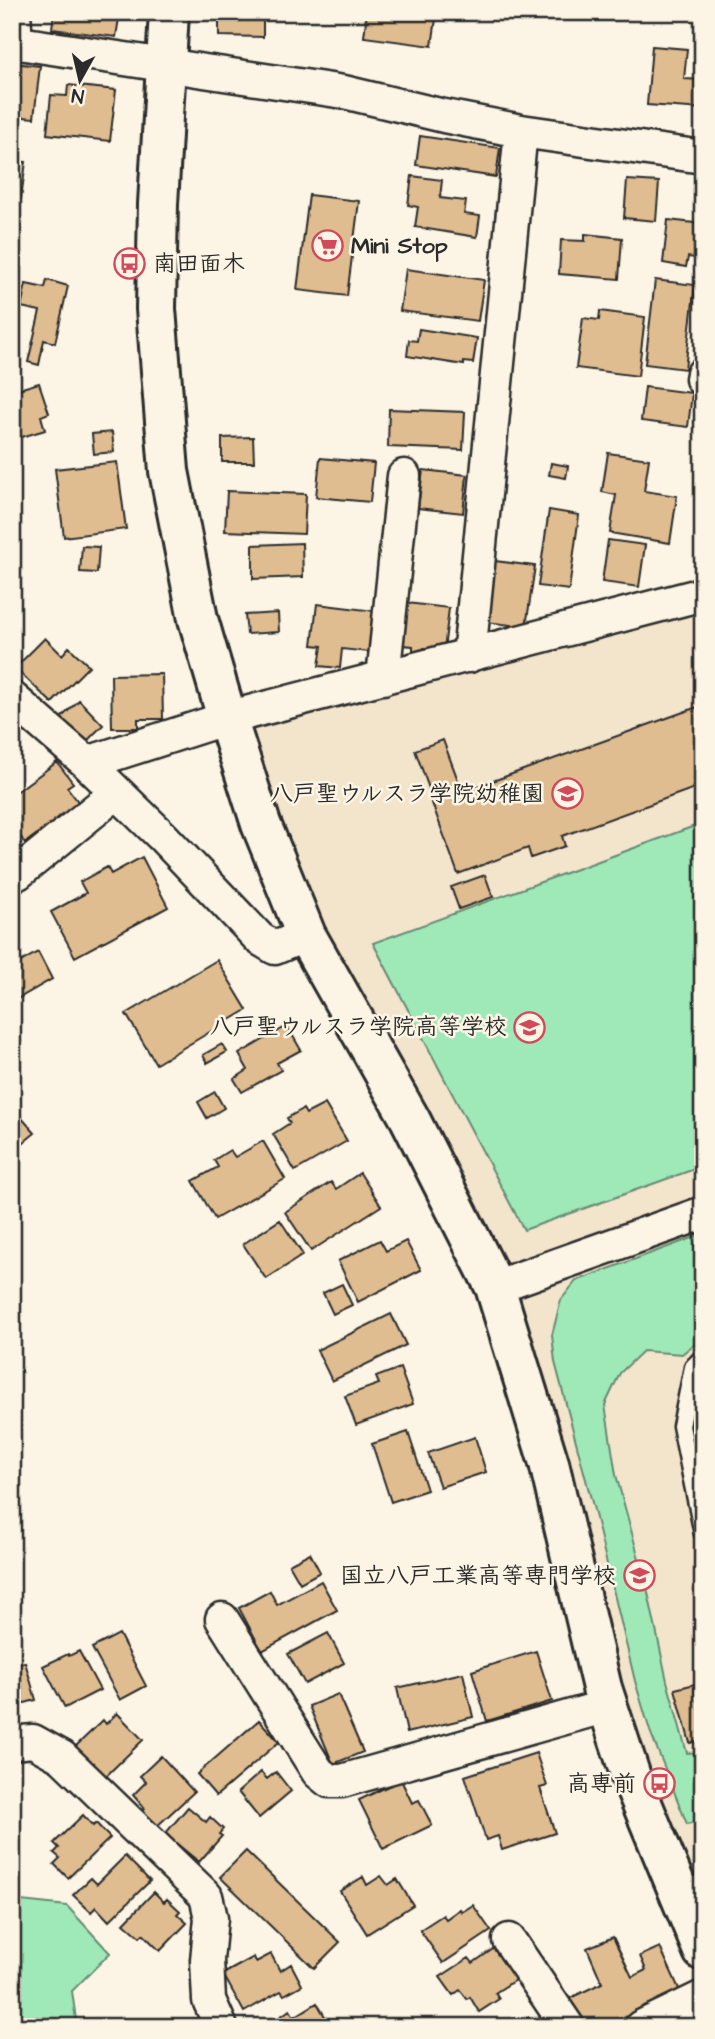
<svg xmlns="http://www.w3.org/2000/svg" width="715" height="2039" font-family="'Architects Daughter','Klee One',sans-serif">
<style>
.built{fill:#f3e4cc}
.green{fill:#9fe9b8;stroke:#658a72;stroke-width:2}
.building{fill:#dfbd91;stroke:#2b2b2b;stroke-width:2}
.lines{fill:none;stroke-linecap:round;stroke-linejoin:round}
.service-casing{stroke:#2b2b2b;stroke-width:21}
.minor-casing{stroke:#2b2b2b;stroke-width:37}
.tertiary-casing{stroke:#2b2b2b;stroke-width:44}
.service{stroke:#fcf5e5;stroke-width:16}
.minor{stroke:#fcf5e5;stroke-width:32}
.tertiary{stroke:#fcf5e5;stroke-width:38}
.labels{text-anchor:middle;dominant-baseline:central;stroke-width:5;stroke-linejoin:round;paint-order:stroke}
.poi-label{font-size:23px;font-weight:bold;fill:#2b2b2b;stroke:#fcf5e5;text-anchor:end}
</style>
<rect width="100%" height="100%" fill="#fcf5e5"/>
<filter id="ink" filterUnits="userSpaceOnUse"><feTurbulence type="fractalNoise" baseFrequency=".0143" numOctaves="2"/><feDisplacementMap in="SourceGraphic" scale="14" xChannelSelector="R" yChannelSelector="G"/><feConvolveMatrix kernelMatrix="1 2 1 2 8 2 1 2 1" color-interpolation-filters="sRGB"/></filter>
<g filter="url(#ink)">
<path class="built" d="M703,594V1951L549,1463L410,1119L227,718Z"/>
<path class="green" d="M703,823V1166L524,1230L373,943Z
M703,1234V1337L682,1354L643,1351L620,1373L605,1405L616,1475L647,1588L667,1681L687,1753L703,1752V1820L687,1824L650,1731L635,1681L594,1510L555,1362L552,1335L561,1300L576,1281Z
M12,1900L67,1906L110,1953L72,1991L77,2027H12Z"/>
<path class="building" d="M54,12H120L116,37L52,29Z
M219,12H263V37L219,36Z
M367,12H437L432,46L364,37Z
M652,46L687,49L684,79L703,80V109L647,105Z
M12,63L40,66L34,118L12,116Z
M68,85L116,90L110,141L47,134L51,95L67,96Z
M420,136L500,148L496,177L416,165Z
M12,161L26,162L21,198L12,197Z
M412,176L442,180L440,198L466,201L464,214L480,216L477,237L415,227L418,207L408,205Z
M627,180L659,182L656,221L624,218Z
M309,195L359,201L347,296L297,290Z
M668,220L703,224V259L688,257L686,267L663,263Z
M12,228L20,229L15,269H12Z
M585,234L622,238L619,279L559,274L561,240L585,241Z
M406,269L484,280L478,321L400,311Z
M47,280L68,286L55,343L44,340L39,365L28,362L40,311L21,307L26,284L45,288Z
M655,280L695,285L685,369L645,364Z
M600,311L645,317L638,376L576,368L583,318L599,320Z
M12,315H20L17,363L12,362Z
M419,329L477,338L473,363L464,362V365L407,356L409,340L417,341Z
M39,383L49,413L41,416L45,430L12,440V391Z
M645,387L692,393L688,427L641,421Z
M389,409L465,412L463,450L388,447Z
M112,432L114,452L94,454L92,434Z
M253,437L254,462H222V438Z
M608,453L649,459L644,491L677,496L670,543L610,533L616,495L602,492Z
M320,458L374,463L370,502L316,497Z
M117,462L126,529L64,537L55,469Z
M551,463L568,466L566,478L549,475Z
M423,470L467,475L463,513L418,508Z
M227,491L306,494L304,534L225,531Z
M549,510L579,515L569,590L538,586Z
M608,540L645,545L639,587L602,582Z
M302,543L303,577L253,579V545Z
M82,546L99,547L97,573L80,572Z
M495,561L535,566L526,627L487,622Z
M407,603L449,608L444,650L424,648L423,654L413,653V646L402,645Z
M317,604L375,611L369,652L342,649L340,668L319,666L322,646L312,645Z
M278,613L279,632L247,634L245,615Z
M45,638L62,655L69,647L89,666L52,703L15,668Z
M162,674L163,719H138V728H112L111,675Z
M79,700L103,725L86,742L61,718Z
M703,705V785L562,836L565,846L531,858L528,848L458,874L432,803Z
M443,740L459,783L431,794L415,750Z
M57,762L73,783L67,787L79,803L25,843L12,825V795Z
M142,857L168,907L75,957L51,912L86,893L80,882L107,867L111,874Z
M485,875L493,897L459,909L451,887Z
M38,952L52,979L12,1002V967Z
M217,960L247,1010L156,1064L126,1014Z
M287,1026L301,1050L277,1063L281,1070L242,1092L234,1079L248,1070L239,1054Z
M222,1044L227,1052L207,1063L203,1055Z
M215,1092L224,1108L207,1118L198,1102Z
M325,1104L347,1141L295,1171L273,1134L290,1123L287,1118L303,1109L306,1114Z
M12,1107L35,1133L12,1152Z
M263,1141L285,1179L215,1219L193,1181L218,1167L214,1160L230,1150L235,1157Z
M360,1173L381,1206L311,1251L285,1212L331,1182L336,1189Z
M280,1220L303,1255L266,1279L243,1244Z
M380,1240L386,1251L406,1241L421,1270L358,1302L338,1261Z
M342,1284L352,1305L333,1314L323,1293Z
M391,1314L406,1345L332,1381L317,1350Z
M400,1368L413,1404L356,1425L345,1396L379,1384L376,1377Z
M408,1432L427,1490L391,1502L372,1444Z
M475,1437L486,1472L440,1487L428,1453Z
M310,1553L320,1572L300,1583L289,1564Z
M321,1581L337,1610L262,1651L239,1608L270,1591L277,1605Z
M328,1633L344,1663L305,1684L288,1654Z
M119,1634L146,1686L120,1700L92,1648Z
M79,1651L100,1690L65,1708L43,1666L68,1654L69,1656Z
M536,1651L552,1701L487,1721L472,1671Z
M25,1662L36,1700L17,1705L19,1713L12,1715V1665Z
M463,1673L473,1717L407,1733L397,1688Z
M703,1682V1739L690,1743L675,1689Z
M338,1694L363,1752L333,1764L309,1706Z
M117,1713L143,1740L105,1777L75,1747L103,1720L106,1724Z
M259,1720L279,1742L216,1796L197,1774Z
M536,1753L547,1786L540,1788L555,1833L502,1850L498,1836L486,1840L465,1776Z
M161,1756L194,1792L156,1827L142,1812L145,1809L133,1795L146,1782L140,1776Z
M261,1772L267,1779L276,1772L291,1791L259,1818L238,1792Z
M401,1780L412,1803L419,1800L432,1825L383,1849L359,1800Z
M188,1807L206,1822L210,1817L223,1829L219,1834L222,1836L199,1862L165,1834Z
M83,1815L93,1826L96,1823L110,1838L68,1878L54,1864L60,1858L54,1853L59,1848L54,1843Z
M246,1851L340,1942L314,1968L220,1877Z
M125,1856L150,1881L109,1921L96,1907L91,1912L73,1895L91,1878L97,1884Z
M381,1876L388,1885L397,1879L413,1905L367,1934L340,1891L363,1877L367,1885Z
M154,1892L164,1902L167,1899L180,1911L177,1914L187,1923L160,1951L143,1934L140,1937L124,1923Z
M473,1905L491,1931L443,1963L420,1930L443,1915L446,1919L460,1909L462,1912Z
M613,1937L632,1977L646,1970L640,1956L660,1947L680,1991L604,2027H581L568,1999L602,1983L587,1948Z
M496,1947L518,1978L495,1993L499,1999L479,2012L470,1997L467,1999L460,1990L453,1995L440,1977L469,1958L473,1963Z
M271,1954L280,1971L291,1964L302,1985L284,1995L281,1991L244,2012L223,1974L254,1957L256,1962Z
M317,2003L327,2020L324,2021L327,2027H278L282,2025L278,2018L290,2010L294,2017Z
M550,2014L556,2027H507L528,2017L531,2024Z"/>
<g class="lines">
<defs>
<path id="service" d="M703,1357L693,1367L681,1426L703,1534
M679,1895L703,1881"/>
<path id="minor" d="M14,12L16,43
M12,42L344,92L444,116L521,131L703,157
M702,379L703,374
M469,656L521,131
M383,678L404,476
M12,698L87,763L163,837L260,939L275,948L306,935
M87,763L227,718L703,594
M12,875L18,873L116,793
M495,1287L703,1213
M222,1619L318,1772L329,1781H342L607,1706
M12,1743L33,1741L62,1757L206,1896L211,1918L207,1960L209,2000L221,2027
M509,1940L568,2027
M641,2027L703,1997"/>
<path id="tertiary" d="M169,12L158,204L156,309L169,471L198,619L227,718L261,824L306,935L410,1119L495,1287L549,1463L602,1688L631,1777L703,1951"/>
</defs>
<use href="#service" class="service-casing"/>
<use href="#minor" class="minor-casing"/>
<use href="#tertiary" class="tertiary-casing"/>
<use href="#service" class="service"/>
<use href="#minor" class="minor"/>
<use href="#tertiary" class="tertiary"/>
</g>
</g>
<defs>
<symbol id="supermarket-ring" viewBox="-11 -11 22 22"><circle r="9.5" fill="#fcf5e5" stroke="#d1495b" stroke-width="1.5"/><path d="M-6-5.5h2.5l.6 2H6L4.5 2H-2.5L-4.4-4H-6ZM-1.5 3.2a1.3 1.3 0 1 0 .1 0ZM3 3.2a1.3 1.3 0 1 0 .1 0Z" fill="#d1495b"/></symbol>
<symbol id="bus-ring" viewBox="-11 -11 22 22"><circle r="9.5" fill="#fcf5e5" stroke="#d1495b" stroke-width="1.5"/><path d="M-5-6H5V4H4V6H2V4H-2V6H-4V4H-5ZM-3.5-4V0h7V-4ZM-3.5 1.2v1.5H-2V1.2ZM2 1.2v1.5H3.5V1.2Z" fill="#d1495b"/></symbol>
<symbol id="school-ring" viewBox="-11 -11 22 22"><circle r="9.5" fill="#fcf5e5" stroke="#d1495b" stroke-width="1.5"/><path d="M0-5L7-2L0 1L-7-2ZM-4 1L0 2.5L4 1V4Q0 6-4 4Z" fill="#d1495b"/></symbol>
<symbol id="university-ring" viewBox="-11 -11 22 22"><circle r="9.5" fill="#fcf5e5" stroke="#d1495b" stroke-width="1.5"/><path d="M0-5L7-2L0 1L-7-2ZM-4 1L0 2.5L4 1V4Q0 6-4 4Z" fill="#d1495b"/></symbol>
</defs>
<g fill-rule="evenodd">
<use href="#supermarket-ring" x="310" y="228" width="35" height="35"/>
<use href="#bus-ring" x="112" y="246" width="35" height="35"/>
<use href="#school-ring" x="550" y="776" width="35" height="35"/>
<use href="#school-ring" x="512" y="1010" width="35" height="35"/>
<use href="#university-ring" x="622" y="1558" width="35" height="35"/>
<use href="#bus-ring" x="642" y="1766" width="35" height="35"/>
</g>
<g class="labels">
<g class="poi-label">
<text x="351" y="246" text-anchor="start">Mini Stop</text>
<text x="153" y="264" text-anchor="start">南田面木</text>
<text x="544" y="794">八戸聖ウルスラ学院幼稚園</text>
<text x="507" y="1027">八戸聖ウルスラ学院高等学校</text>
<text x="616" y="1576">国立八戸工業高等専門学校</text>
<text x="636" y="1784">高専前</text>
</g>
</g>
<rect width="715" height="2039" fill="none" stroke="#fcf5e5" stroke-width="42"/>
<rect x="21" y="21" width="673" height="1997" fill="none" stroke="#2b2b2b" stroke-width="2.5" filter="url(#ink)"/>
<g transform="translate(80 80) rotate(188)" stroke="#fcf5e5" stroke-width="5" paint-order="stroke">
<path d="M0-5L12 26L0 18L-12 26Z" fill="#2b2b2b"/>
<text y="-10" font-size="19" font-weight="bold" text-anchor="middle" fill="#2b2b2b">N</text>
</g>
</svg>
